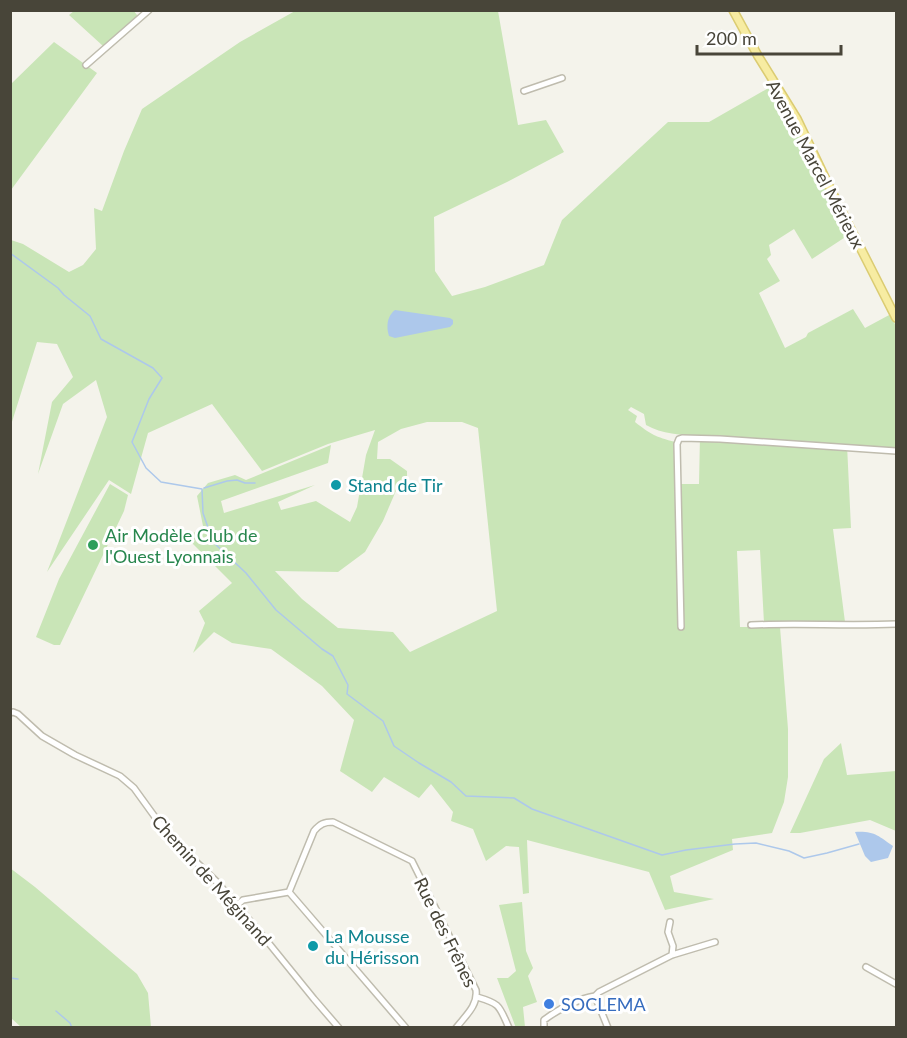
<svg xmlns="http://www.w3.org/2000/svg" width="907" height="1038" font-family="Lato,sans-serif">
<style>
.green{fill:#c9e5b7;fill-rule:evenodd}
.water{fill:#adc8eb}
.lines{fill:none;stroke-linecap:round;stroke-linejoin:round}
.stream{stroke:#adc8eb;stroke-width:1.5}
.minor-casing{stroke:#bfbcae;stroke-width:8}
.major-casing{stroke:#dbcc72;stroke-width:10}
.minor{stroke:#fff;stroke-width:5}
.major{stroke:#f7eca2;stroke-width:7}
.culture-dot{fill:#0f9aa8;stroke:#fff;stroke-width:2}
.leisure-dot{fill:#2e9e5b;stroke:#fff;stroke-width:2}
.shop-dot{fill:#3f7fe0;stroke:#fff;stroke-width:2}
.labels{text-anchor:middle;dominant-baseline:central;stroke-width:6;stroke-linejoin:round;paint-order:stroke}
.street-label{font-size:18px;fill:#484539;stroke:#fff}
.culture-label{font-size:18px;fill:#0d838f;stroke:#fff;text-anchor:start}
.leisure-label{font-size:18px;fill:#27864d;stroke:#fff;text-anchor:start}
.shop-label{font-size:18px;fill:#366cbe;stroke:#fff;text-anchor:start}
</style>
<rect width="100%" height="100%" fill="#f4f3eb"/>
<path class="green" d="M133,10L137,15L142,17L103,50V46L69,15L74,11Z
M295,11H498L518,125L546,120L564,152L507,182L434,217L435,271L452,296L485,287L544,265L562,220L668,122H709L772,86L798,129L850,234L812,259L794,229L769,245L771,255L767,259L780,281L759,293L785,348L806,337L808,333L853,309L865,328L891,314L896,327V448L847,445L851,528L833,529L845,622L764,623L760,550L737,551L740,627H780L788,729V777L784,802L772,833L732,839L733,850L670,876L674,892L714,899L665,910L649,872L527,840L529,893L523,894L519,847L506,846L486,861L473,829L451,821L453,812L431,784L419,798L384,777L372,792L340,771L354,720L322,686L271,649L232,643L214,632L193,653L205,623L199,611L232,583L187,538L203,526L197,496L208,483L235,475L246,480L331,445L328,463L221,501L224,513L315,485L278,502L281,510L316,501L350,522L357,507L366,455L375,430L328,444L262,471L212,404L148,433L131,494L109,480L47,572L107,417L96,380L63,404L38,474L52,402L73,377L57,344L37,342L11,425V240L23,244L69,272L83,265L96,249L94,208L102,211L124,151L142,109L240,42ZM631,407L644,414L646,425C662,434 681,435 700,436L699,484H675V442C656,437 650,434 635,422L637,416L628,410ZM427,422H462L478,428L497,611L410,652L393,632L338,628L302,599L275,571L338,572L365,552L383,521L398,486L407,479V471L390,459H377L378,442L401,429Z
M54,42L97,73L11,190V84Z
M110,484L128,495L124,511L60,645H54L36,637L59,579Z
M841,743L847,775L896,771V831L870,820L800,833H790L824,759Z
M10,868L35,887L137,974L148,993L151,1027H21L11,1018Z
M522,902L526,951L533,968L528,976L537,1002L523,1007L525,1027L516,1028L497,978H508L516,971L499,905Z"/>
<path class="water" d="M395,310L450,318L453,320V324L450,327L395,338L389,336C386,327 387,316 395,310Z
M855,832C875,831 878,836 893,846L888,858L871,862L865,856Z"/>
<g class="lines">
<path class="stream" d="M10,253L58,288L64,295L90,316L101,339L153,368L162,378L149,399L132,442L146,468L161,482L202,489L203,513L213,542L246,573L276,610L322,649L333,656L348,685L347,694L383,721L394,746L419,763L451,782L466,796L514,798L532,809L662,855L686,850L735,844L756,843L789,851L804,858L827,853L859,844
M204,488L227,481L237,480L245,483H255
M10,978L18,979
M56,1011L70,1023L72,1028"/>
<defs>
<path id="minor" d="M86,65L149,10
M524,91L562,78
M751,625C799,623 848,626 896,624
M681,627L677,444L679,439L682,438L720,439L896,451
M10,713L13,712L18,714L42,736L75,755L120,776L134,788L168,835L218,883L267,941L314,999L339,1028
M289,892L314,831C320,824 324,822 333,822L412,861L476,990C478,1006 465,1016 456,1028
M289,892L406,1028
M237,905L243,900L289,892
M670,922L668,932L673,946L672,955
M866,967L896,984
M595,996L599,992L672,955L715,942
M595,996L608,1028
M477,997C501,1004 499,1006 509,1028
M544,1028V1020C559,1009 577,999 595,996"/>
<path id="major" d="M733,10L758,56L797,119L829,186L896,318"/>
</defs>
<use href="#minor" class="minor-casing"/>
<use href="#major" class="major-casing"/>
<use href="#minor" class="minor"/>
<use href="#major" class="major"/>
</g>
<g class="culture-dot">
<circle cx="336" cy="485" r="6"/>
<circle cx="313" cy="946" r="6"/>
</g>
<circle class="leisure-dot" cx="93" cy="545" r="6"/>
<circle class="shop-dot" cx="549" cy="1004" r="6"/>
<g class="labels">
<g class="street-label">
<text transform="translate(816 164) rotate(62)">Avenue Marcel Mérieux</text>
<text transform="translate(212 880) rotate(48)">Chemin de Méginand</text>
<text transform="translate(446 932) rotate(64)">Rue des Frênes</text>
</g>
<g class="culture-label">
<text x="348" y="485">Stand de Tir</text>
<text x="325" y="936">La Mousse<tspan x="325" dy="21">du Hérisson</tspan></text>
</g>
<g class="leisure-label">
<text x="105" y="535">Air Modèle Club de<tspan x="105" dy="21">l'Ouest Lyonnais</tspan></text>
</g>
<g class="shop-label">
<text x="561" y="1004">SOCLEMA</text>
</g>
</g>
<rect width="907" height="1038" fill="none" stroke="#484539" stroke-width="24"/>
<path d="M697 45v9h144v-9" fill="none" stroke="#484539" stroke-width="3"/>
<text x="706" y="45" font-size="18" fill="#484539" stroke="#ffffff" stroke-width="4.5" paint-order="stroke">200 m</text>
</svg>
